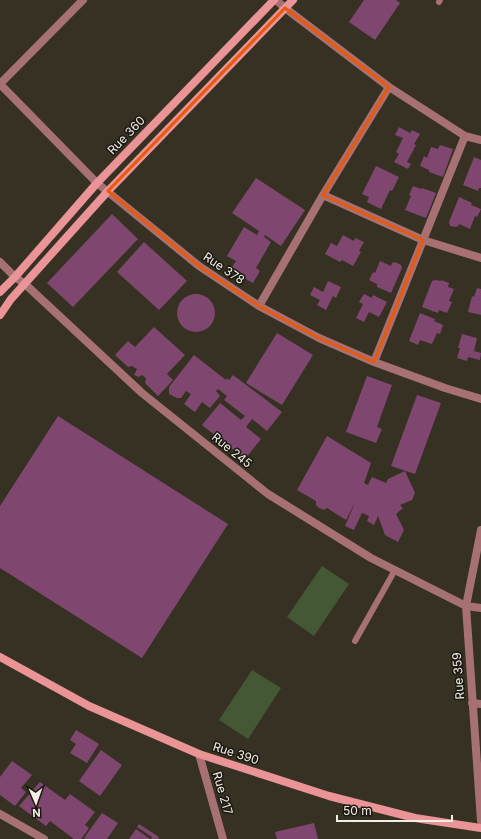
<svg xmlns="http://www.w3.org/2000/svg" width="481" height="839" font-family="Inter,sans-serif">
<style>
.green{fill:#445836}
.building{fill:#7f4770}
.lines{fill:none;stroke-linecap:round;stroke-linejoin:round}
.lane{stroke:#a77173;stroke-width:6}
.street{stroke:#a77173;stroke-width:8}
.secondary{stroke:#ea9497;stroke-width:8}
.marked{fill:none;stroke:#e8590c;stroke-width:3;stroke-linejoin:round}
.labels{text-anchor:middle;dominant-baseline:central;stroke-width:3;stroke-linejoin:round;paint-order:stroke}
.street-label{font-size:12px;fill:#f1eee4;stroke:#1b1912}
</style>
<rect width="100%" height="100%" fill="#363122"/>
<path class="green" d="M322,566L349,584L314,636L287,617Z
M252,670L281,688L248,739L219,720Z"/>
<path class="building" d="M364,0H396L400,3L375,40L349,22Z
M399,127L410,133L412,130L420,134L414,144L416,145L407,162L411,164L408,169L394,162L399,154L396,152L403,138L395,135Z
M440,145L453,149L443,177L429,172V170L420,166L424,156L427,158L431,147L438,149Z
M474,157L481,160V188H479L478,191L463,185Z
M376,166L399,177L392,191L390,190L381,209L367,202L369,197L362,194Z
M256,178L305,210L281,246L265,235L264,237L271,242L256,268L260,271L253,283L230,270L236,261L227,256L244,227L257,235L259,231L232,213Z
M413,186L421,189L422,188L436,193L426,218L405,210L411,196L409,195Z
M459,197L472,203L471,205L481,209L477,217L475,216L470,229L459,224L458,226L455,227L450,226L449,222Z
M112,214L138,239L73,307L47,283Z
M343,235L354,241L355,238L364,242L359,251L361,252L353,266L342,260L340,262L325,254L331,243L337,246Z
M144,242L187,281L159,310L117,272Z
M380,261L391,266L392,263L395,262L401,265L402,268L391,293L377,287V284L369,280L373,272L375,273Z
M435,280L441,281V280L449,283L448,287L454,289L449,301L452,302L447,313L439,310L438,313L422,307L432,281Z
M328,281L341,287L336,298L333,296L326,310L317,305L320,300L310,295L314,287L323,292Z
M477,288L481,289V315L468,312L472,296L474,297Z
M177 313a19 19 0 1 1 38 0a19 19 0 1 1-38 0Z
M364,294L372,298L373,295L387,302L379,317L369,312L364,322L356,318L363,304L359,302Z
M420,313L435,319L434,321L443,325L440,334L437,333L432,344L420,340L418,345L409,341Z
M154,327L185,355L167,374L173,380L158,396L145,383L146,378L142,375L139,377L134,375L137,369L132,366L128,367L115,355L128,341L135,347Z
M277,333L313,355L282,405L246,383Z
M462,334L477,338L474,351L481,353L480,360L468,357L467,361L457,358L460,348H458Z
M194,355L226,380L227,378L229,380L233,375L282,412L267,431L252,419L246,427L261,439L245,459L202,425L220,403L241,420L245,416L224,400L227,396L218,389L216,391L220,396L210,408L202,402L195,412L184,404L191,394L186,391L181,398H177L169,394V387Z
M367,376L392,385L377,427L382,429L376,443L346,432Z
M417,395L441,403L415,474L391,466Z
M58,416L228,524L142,658L0,568V506Z
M327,436L371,463L364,483L368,485L372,477L386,483L388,479L405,471L415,493L412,500L400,505L403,508L396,514L404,530L398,542L385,535L378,516L374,525L367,521L369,516L362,513L354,530L345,526L356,500L346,520L327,508L324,510L319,508L316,505V501L297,490Z
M76,730L99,744L87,763L70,753L76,744L70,740Z
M101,750L122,765L100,796L79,781Z
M12,761L32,775L21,788L26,792L15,806L0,795V777Z
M40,782L65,800L70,794L95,812L85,825L89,828L81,839H74L50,821L46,826L19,806Z
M102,813L118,823L107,839H86L84,838Z
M314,823L318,839H277L275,832Z
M139,824L159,837L158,839H151L152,837L137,827Z
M136,829L150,839H129Z"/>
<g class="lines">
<path class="lane" d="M439,2L440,0
M355,641L395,570"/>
<path class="street" d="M276,0L285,8L389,87L465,136L481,140
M0,84L97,183L199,266L259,306L319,338L374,362L445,388L481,399
M0,84L83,0
M323,195L423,240L481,258
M0,262L15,277L25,284L142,393L268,494L371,558L466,606L481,608
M259,306L323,195L389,87
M374,362L465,136
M481,530L466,606L481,821
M472,703L481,704
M199,754L223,839
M0,814L44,839"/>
<path class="secondary" d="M0,292L15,277L97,183L274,0
M0,315L11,299L108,191L293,0
M0,657L89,706L199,754L329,796L415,818L481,828"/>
</g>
<path class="marked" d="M285,8L389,87L323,195L423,240L374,362L319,338L259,306L199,266L108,191Z"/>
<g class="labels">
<g class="street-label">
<text transform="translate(126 135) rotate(-46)">Rue 360</text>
<text transform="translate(224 268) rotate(34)">Rue 378</text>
<text transform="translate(232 450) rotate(39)">Rue 245</text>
<text transform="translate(458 676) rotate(-94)">Rue 359</text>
<text transform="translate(236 753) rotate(18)">Rue 390</text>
<text transform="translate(223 793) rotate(74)">Rue 217</text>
</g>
</g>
<g transform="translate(36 803) rotate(178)" stroke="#1b1912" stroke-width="3" paint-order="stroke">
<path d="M0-3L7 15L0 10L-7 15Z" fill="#f1eee4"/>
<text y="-6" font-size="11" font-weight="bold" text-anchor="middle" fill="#f1eee4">N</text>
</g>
<path d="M337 815v6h115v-6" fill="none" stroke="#f1eee4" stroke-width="2"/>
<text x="343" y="815" font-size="12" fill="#f1eee4" stroke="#1b1912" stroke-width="3" paint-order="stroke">50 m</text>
</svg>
